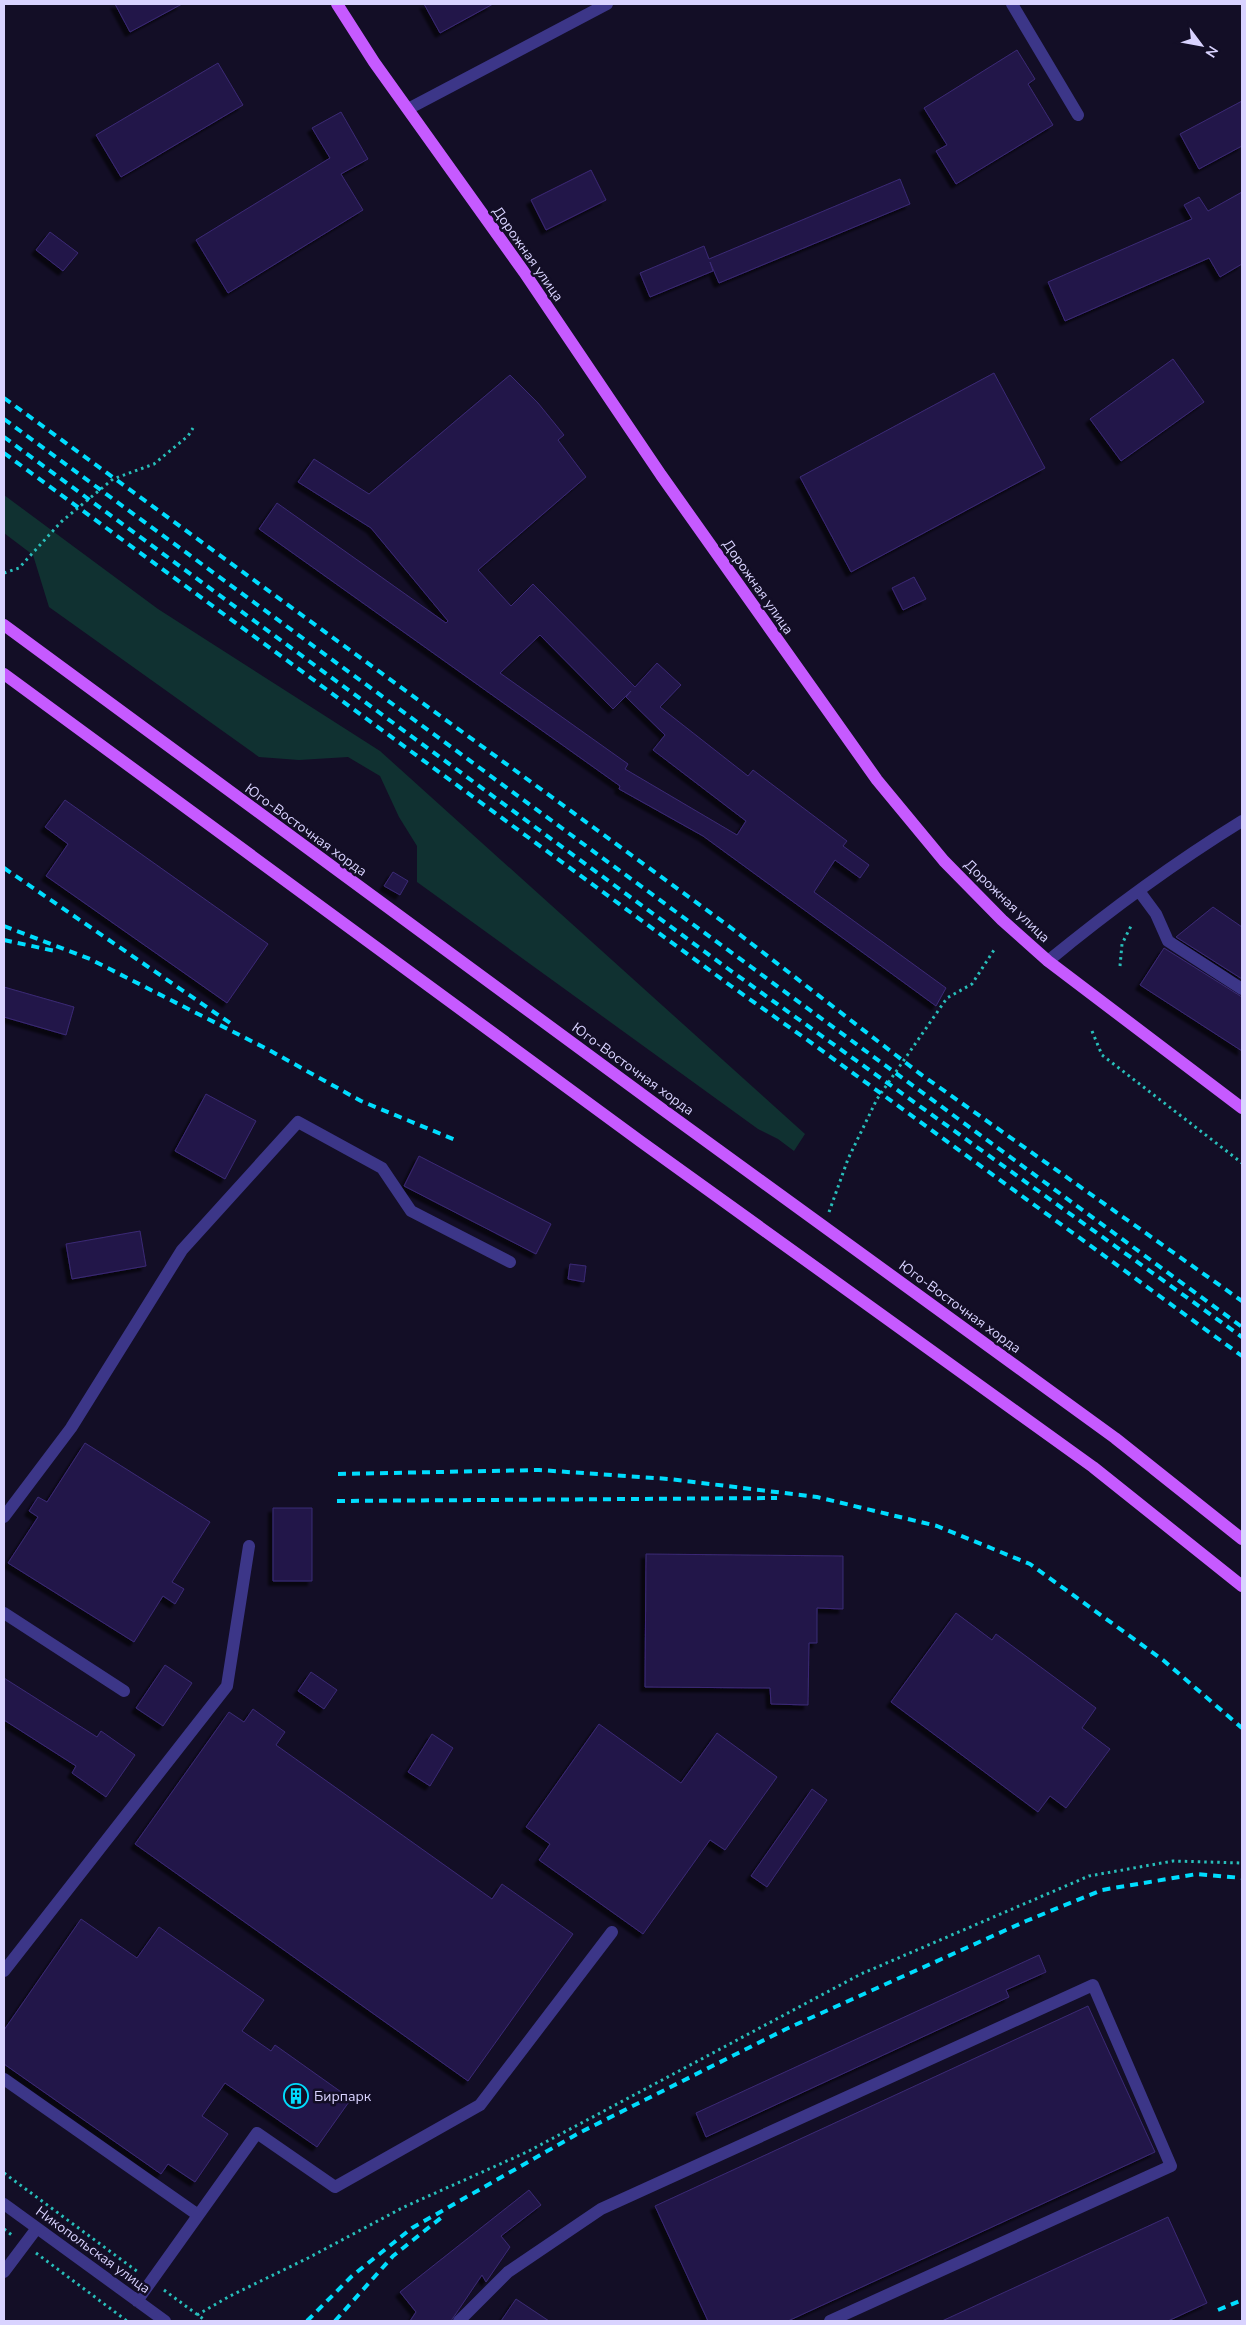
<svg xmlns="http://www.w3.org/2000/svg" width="1246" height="2325" font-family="'Nunito Sans',sans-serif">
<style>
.green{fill:#103131}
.building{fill:#241948;stroke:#3b2976;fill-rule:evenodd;filter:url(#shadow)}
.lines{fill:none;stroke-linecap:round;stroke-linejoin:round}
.path{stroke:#28beba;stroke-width:3;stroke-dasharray:2.5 4;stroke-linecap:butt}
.minor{stroke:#3c3688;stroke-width:12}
.major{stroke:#c65aff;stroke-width:12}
.rail{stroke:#00ddfe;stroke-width:4;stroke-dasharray:8 6;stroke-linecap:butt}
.labels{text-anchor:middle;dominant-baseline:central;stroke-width:5;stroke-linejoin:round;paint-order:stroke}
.street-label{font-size:14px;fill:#d9d3ff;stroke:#130e26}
.poi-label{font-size:14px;fill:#d9d3ff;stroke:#130e26;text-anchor:start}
</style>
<defs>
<filter id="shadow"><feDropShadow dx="-4.5" dy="4.5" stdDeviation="1" flood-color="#0009"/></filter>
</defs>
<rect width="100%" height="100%" fill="#130e26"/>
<path class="green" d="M4,495L158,609L380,751L805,1134L794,1151L778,1139L758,1129L417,882V846L399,817L380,776L348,757L299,760L259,757L49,607L33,555L4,533Z"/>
<path class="building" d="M115,4H182L130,32Z
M424,4H493L440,33Z
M1017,50L1035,79L1028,84L1053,125L956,184L936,151L947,145L924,108Z
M218,63L243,105L121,177L96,135Z
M1242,101V146L1199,169L1180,134Z
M341,112L368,159L341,174L363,210L228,293L196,240L330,158L312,128Z
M591,170L606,200L546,230L531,200Z
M900,179L910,204L719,283L710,262L713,271L650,297L640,273L704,246L709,259Z
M1242,192V264L1220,277L1209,258L1065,321L1048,282L1192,219L1184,205L1199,197L1208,211Z
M50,232L78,253L63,271L36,250Z
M1173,359L1204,402L1121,461L1090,419Z
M994,373L1045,468L851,572L800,477Z
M510,375L538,403L564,435L558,440L586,477L478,570L511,606L533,584L635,687L657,663L681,685L660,707L748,776L753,770L847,841L843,846L869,865L860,878L835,860L814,892L946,988L936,1006L703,836L619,789L620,786L259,529L277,503L446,623L448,621L371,528L298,482L314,459L369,494ZM540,635L613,709L631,691L626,697L665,735L653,750L746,821L737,835L625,769L628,764L500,673Z
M914,577L926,599L903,610L892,588Z
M65,800L268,944L227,1003L46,876L68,844L45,827Z
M393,872L408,881L400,895L384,886Z
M1213,907L1242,927V979L1176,937Z
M1164,948L1242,997V1051L1140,985Z
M4,987L74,1007L66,1035L4,1017Z
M206,1094L256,1121L225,1179L175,1151Z
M419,1156L551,1224L536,1254L404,1186Z
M140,1231L146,1266L72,1279L66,1244Z
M570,1264L586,1266L584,1282L568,1279Z
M85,1443L210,1522L172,1582L184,1589L175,1604L163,1596L134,1642L8,1563L38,1517L29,1511L38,1497L47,1502Z
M273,1508H312V1581H273Z
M646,1554L843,1556V1609L817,1608V1643H809L808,1705L771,1704L770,1688L645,1687Z
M956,1613L992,1640L996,1634L1096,1708L1082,1728L1110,1749L1066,1808L1050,1796L1038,1812L891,1702Z
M165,1665L192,1683L163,1726L136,1708Z
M311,1672L337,1690L324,1709L298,1691Z
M4,1678L97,1737L101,1731L135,1755L106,1797L72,1773L76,1766L4,1720Z
M253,1709L285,1732L276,1745L492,1899L502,1884L573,1934L468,2081L135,1844L229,1712L244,1722Z
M599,1724L681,1783L717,1733L777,1777L725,1850L710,1840L643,1934L539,1860L550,1844L526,1827Z
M432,1734L453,1748L430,1786L408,1772Z
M812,1789L827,1800L767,1887L751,1876Z
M81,1919L137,1958L159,1927L264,2000L242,2031L271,2051L275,2045L351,2099L317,2147L225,2083L202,2116L228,2134L195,2182L168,2164L161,2174L4,2064V2030Z
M1039,1955L1046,1972L1006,1990L1009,1997L706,2137L696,2113Z
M1088,2006L1155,2152L788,2321H708L655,2206Z
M529,2190L541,2205L501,2236L510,2247L486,2282L482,2275L451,2321H410L416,2312L400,2292Z
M1168,2217L1207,2303L1168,2321H942Z
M516,2299L549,2321H501Z"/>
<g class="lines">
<path class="path" d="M4,573L19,568L61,522L113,479L154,464L188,436L193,428
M1120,966L1122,944L1131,926
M1092,1031L1102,1055L1242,1163
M829,1212L848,1159L877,1099L947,998L972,984L994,950
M4,2173L138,2272
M4,2229L13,2236
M36,2253L127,2321
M164,2290L206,2321
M197,2315L230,2296L308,2258L404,2207L527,2152L861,1974L1089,1876L1173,1861L1242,1863"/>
<path class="minor" d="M1012,4L1078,115
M408,109L607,4
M1139,891L1156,914L1168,941L1242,989
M1048,961C1110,910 1174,863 1242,821
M4,1517L71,1428L182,1250L298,1122L382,1168L411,1211L510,1262
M4,1613L124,1691
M4,1971L227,1686L249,1546
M4,2079L198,2215
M4,2204L165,2321
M4,2272L37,2228
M137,2301L257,2133L335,2187L480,2105L612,1932
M459,2321L508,2272L601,2209L1093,1985L1171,2166L830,2321"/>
<path class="major" d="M337,4L374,62L524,272L661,475L877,780L944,861L1002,920L1048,961L1242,1108
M4,625L662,1109L1115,1438L1242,1539
M4,674L640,1141L1093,1467L1242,1586"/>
<path class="rail" d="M4,398L730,927L919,1073L1242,1301
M4,419L1242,1327
M4,437L727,968L1242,1337
M4,453L731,986L813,1044L1242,1356
M4,868L230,1023
M4,926L90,959L269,1050L361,1101L458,1141
M4,940L55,951
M338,1474L539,1470L669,1479L817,1497L937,1526L1030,1564L1163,1660L1242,1728
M337,1501L777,1498
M1218,2310L1242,2300
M307,2321L352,2276L412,2228L579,2133L786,2029L1026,1921L1102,1890L1197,1874L1242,1878
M335,2321L393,2256L442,2217"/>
</g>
<defs>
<symbol id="building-ring" viewBox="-11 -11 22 22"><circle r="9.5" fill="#130e26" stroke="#00ddfe" stroke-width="1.5"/><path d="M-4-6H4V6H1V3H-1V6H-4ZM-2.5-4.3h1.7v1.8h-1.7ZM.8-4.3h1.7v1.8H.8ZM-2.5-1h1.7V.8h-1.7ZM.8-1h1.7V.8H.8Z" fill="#00ddfe"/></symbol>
</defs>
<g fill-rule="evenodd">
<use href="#building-ring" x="282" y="2082" width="28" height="28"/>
</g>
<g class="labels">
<g class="street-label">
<text transform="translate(528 254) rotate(55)">Дорожная улица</text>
<text transform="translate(758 587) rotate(55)">Дорожная улица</text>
<text transform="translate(306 830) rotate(36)">Юго-Восточная хорда</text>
<text transform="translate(1007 901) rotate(44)">Дорожная улица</text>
<text transform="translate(633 1069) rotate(36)">Юго-Восточная хорда</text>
<text transform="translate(960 1307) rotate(36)">Юго-Восточная хорда</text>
<text transform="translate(93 2250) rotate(36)">Никопольская улица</text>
</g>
<g class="poi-label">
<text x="314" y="2096">Бирпарк</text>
</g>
</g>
<rect width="1246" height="2325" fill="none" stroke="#d9d3ff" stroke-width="10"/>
<g transform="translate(1201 45) rotate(122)" stroke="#130e26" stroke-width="4" paint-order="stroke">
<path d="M0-4L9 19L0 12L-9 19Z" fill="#d9d3ff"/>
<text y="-8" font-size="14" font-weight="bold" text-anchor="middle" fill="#d9d3ff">N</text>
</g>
</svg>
